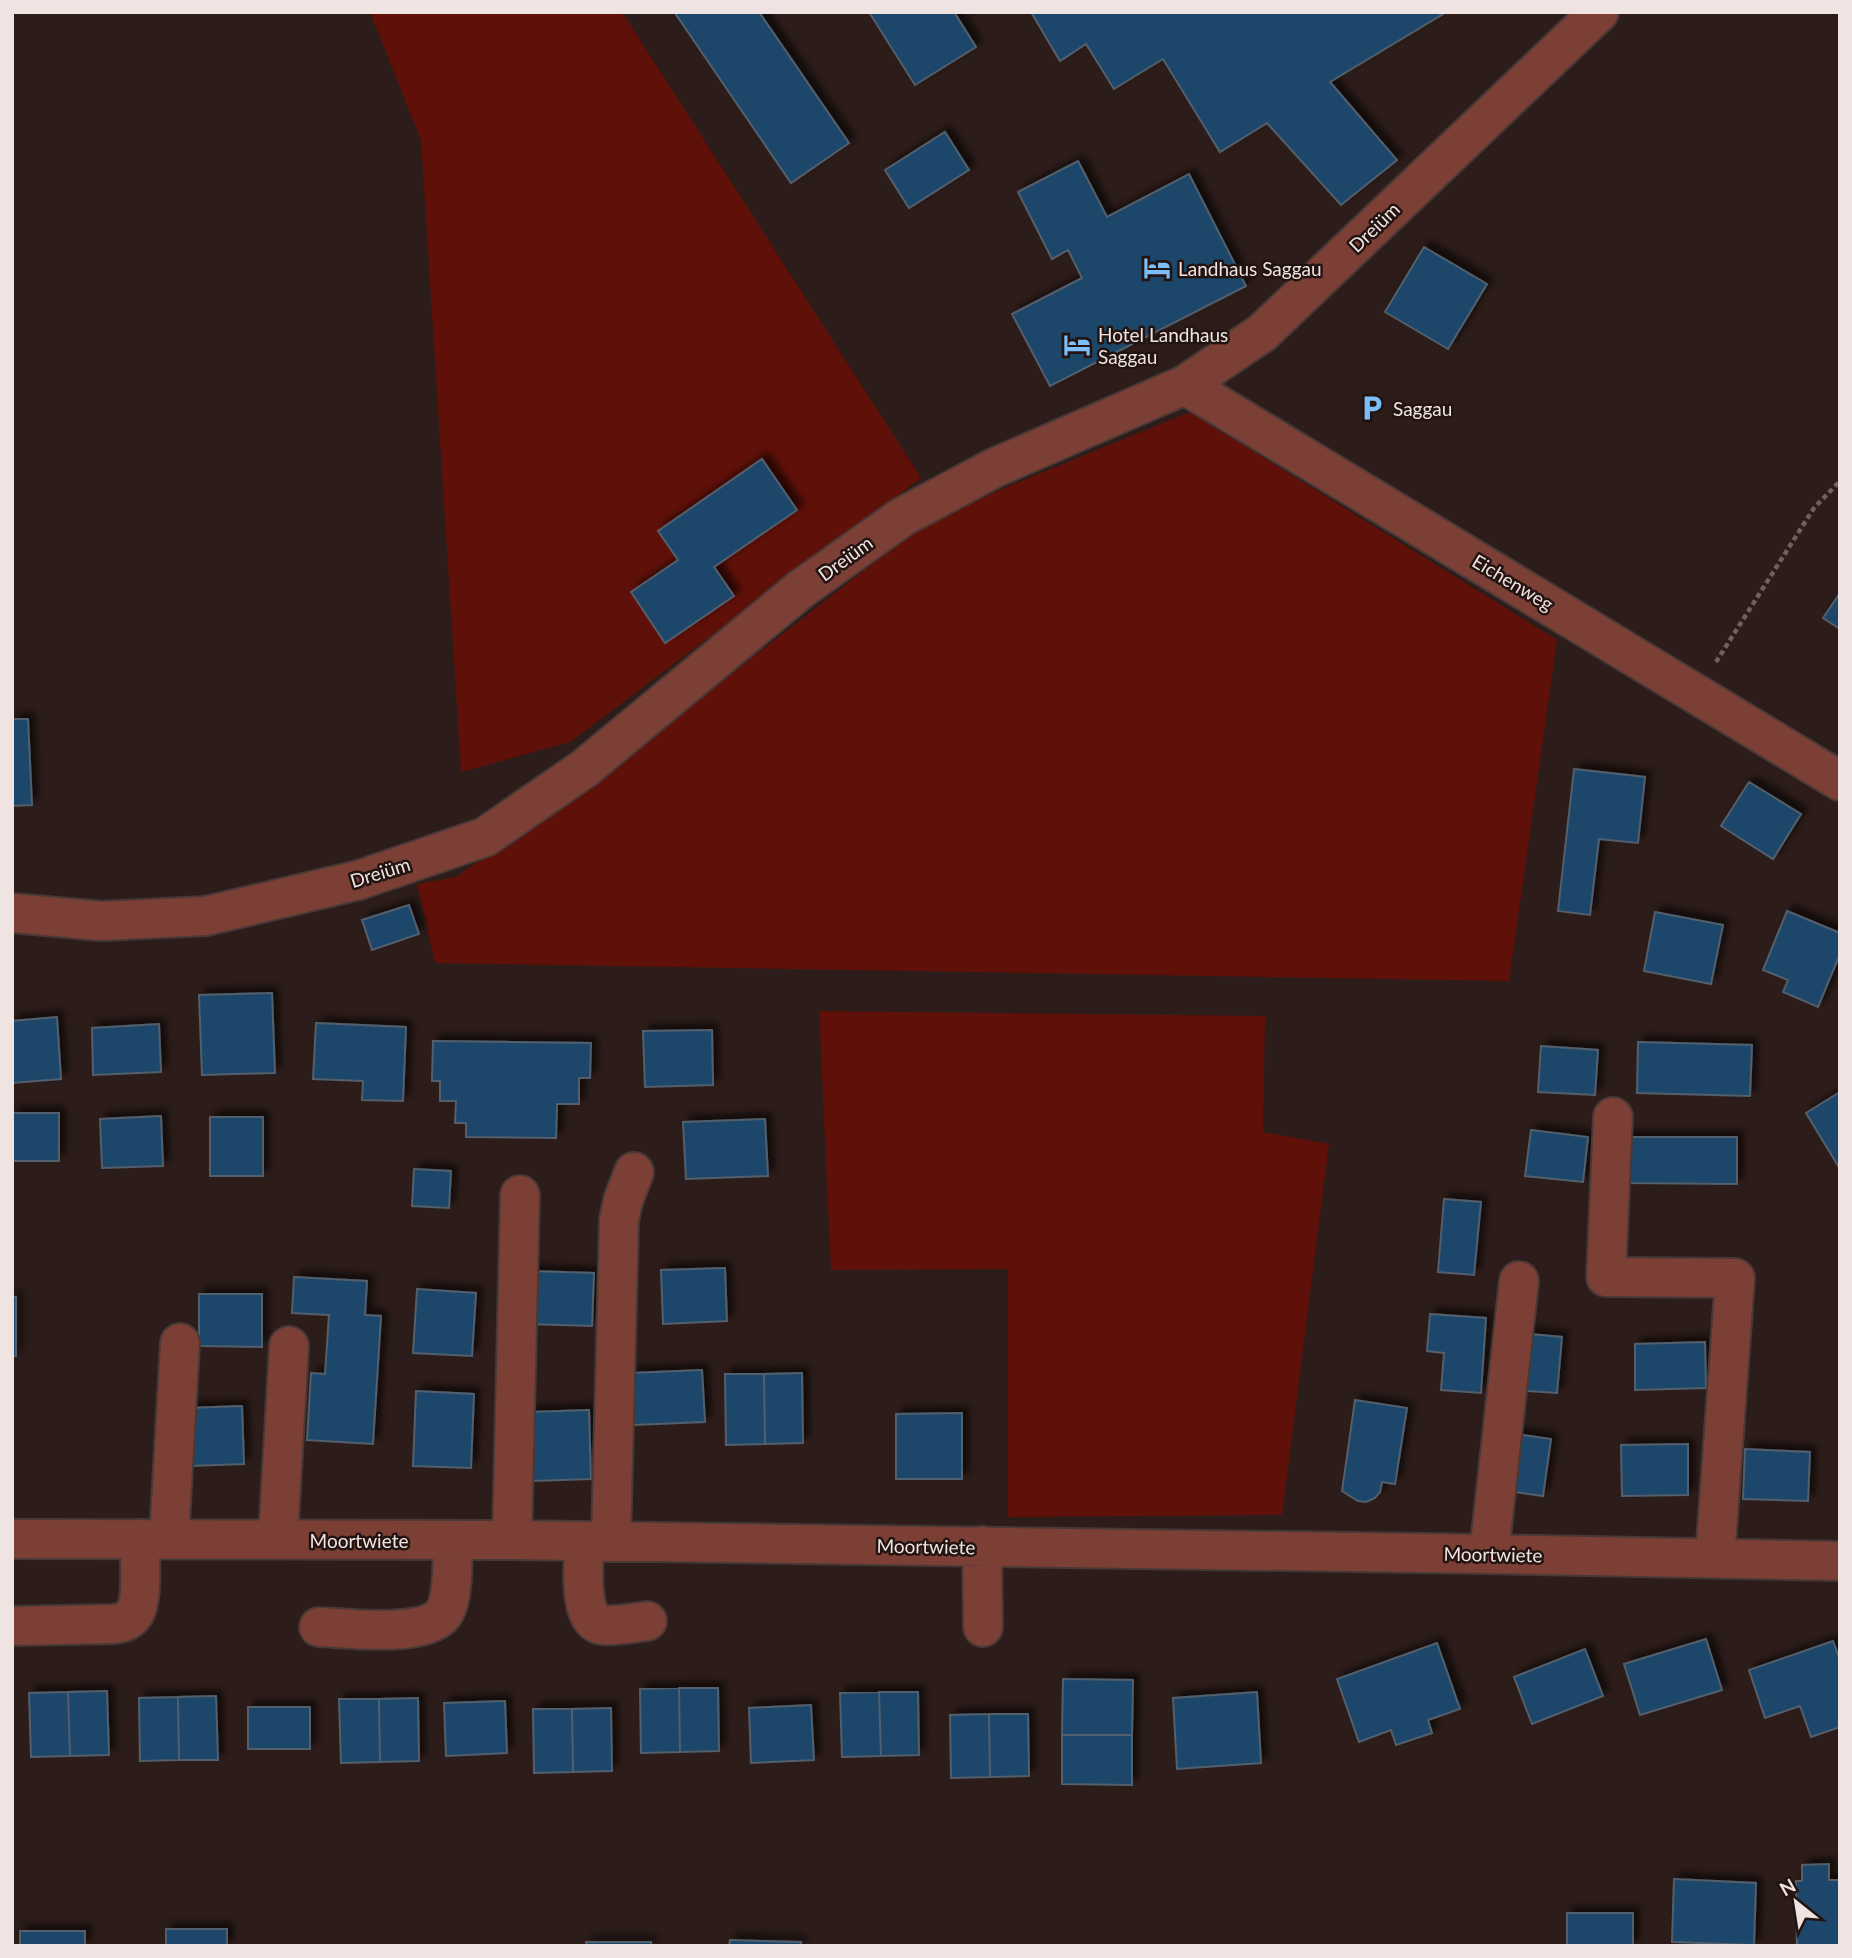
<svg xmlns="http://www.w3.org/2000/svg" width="1852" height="1958" font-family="Lato,sans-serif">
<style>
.green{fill:#5f1008}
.building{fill:#1b466a;stroke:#525f6c;stroke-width:2;filter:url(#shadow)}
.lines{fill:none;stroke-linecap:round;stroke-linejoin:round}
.minor-casing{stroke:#483936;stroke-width:42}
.path{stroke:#6f615e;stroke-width:4.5;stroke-dasharray:5 3.5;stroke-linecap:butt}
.minor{stroke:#7b3f35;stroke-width:38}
.labels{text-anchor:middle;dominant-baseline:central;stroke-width:5;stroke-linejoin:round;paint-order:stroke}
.street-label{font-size:19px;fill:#efe4e1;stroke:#231411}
.poi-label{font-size:19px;fill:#efe4e1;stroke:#231411;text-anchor:start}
</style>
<defs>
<filter id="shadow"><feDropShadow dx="6" dy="-6" stdDeviation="3.5" flood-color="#0009"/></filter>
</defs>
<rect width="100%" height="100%" fill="#2d1d1a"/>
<path class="green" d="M370,12H622L921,478L570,742L461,772L421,140Z
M1190,412L1557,640L1509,981L435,963L417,884L456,877L603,774L931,518Z
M819,1011L1265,1016L1263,1132L1329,1144L1282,1515L1008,1517V1269L831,1270Z"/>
<path class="building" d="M676,12H759L849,143L791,183L675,13Z
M869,12H954L976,47L915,85Z
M1031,12H1442L1443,14L1330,82L1397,160L1341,205L1267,123L1220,152L1163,59L1114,89L1086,44L1060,61Z
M945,132L969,170L909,208L885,170Z
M1078,161L1107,217L1189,174L1246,286L1050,386L1012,314L1082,278L1068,250L1052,259L1018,192Z
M1424,247L1487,284L1448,349L1385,312Z
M762,459L797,510L714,567L734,596L665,643L631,592L678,560L658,531Z
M1840,593V629L1823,618Z
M12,719H28L32,805L12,806Z
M1574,769L1645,777L1638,843L1599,839L1590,915L1558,911Z
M1749,782L1801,814L1773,859L1721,826Z
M409,905L419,934L372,950L362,920Z
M1787,911L1840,933V954L1818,1007L1783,992L1788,980L1763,970Z
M1655,912L1723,925L1711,984L1644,971Z
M272,993L275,1073L202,1075L199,995Z
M57,1017L61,1079L12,1083V1021Z
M316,1023L406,1027L403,1101L362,1100L363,1081L313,1079Z
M159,1024L161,1072L93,1075L92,1028Z
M712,1030L713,1085L645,1087L643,1031Z
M433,1041L591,1043L590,1078H579V1104H557L556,1138L466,1137V1123H455L456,1101H440V1081H432Z
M1638,1042L1752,1045L1750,1096L1637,1093Z
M1541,1046L1598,1050L1595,1095L1538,1092Z
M1840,1092V1169L1806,1113Z
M12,1113H59V1161H12Z
M161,1116L163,1166L102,1168L100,1119Z
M210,1117H263V1176H210Z
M765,1119L768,1176L686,1179L683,1122Z
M1531,1130L1588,1137L1583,1182L1525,1176Z
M1623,1137H1737V1184L1623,1183Z
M414,1169L451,1171L449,1208L412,1206Z
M1444,1199L1481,1202L1474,1275L1438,1272Z
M725,1268L727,1321L663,1324L661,1270Z
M530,1271L594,1273L592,1326L528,1324Z
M294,1277L367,1281L365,1315L381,1316L373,1444L307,1440L311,1373L325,1374L329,1315L292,1313Z
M417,1289L476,1293L472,1356L413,1353Z
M199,1294H262V1347L199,1346Z
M12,1297H16V1356H12Z
M1430,1314L1486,1318L1481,1393L1441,1390L1444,1353L1427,1351Z
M1519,1333L1562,1337L1557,1393L1514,1390Z
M1705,1342L1706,1388L1635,1390V1344Z
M702,1370L705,1422L633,1425L631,1373Z
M802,1373L803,1443L765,1444L764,1374Z
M725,1374H764L765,1444L726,1445Z
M416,1391L474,1394L471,1468L413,1466Z
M1355,1400L1407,1408L1395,1484L1382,1482L1380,1492L1375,1498L1366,1502L1358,1501L1342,1491Z
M242,1406L244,1464L189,1466L187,1408Z
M589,1410L591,1479L532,1481L530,1412Z
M962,1413V1479H896V1414Z
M1509,1433L1551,1439L1543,1496L1501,1490Z
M1688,1444V1495L1622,1496L1621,1445Z
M1745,1449L1810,1452L1808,1501L1743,1499Z
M1706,1639L1722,1690L1640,1715L1624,1664Z
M1833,1641L1840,1660V1727L1811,1737L1800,1706L1765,1718L1749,1670Z
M1437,1643L1460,1709L1428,1720L1432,1733L1396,1745L1391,1730L1359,1742L1337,1679Z
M1585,1649L1603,1696L1532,1724L1514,1677Z
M1063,1679L1133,1680L1132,1735H1062Z
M679,1688L680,1752L641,1753L640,1689Z
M679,1688H718L719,1751L680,1752Z
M107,1691L109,1755L70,1756L68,1692Z
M68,1692L70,1756L31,1757L29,1693Z
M879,1692H918L919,1755L881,1756Z
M879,1692L881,1756L842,1757L840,1693Z
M1257,1692L1261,1763L1177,1769L1173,1698Z
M216,1696L218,1760H179L178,1697Z
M178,1697L179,1760L140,1761L139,1698Z
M418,1698L419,1761L380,1762L379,1699Z
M339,1699H379L380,1762L341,1763Z
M505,1701L507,1753L446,1756L444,1703Z
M811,1705L814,1760L751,1763L749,1708Z
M248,1707H310V1749H248Z
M611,1708L612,1771L573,1772L572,1709Z
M533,1709H572L573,1772L534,1773Z
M989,1714L990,1777L951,1778L950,1715Z
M989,1714H1028L1029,1776L990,1777Z
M1062,1735H1132V1785L1062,1784Z
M1829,1864V1880H1840V1946H1797L1796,1881H1802V1865Z
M1674,1879L1756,1883L1754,1945L1672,1942Z
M1567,1913H1633V1946H1567Z
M166,1929H227V1946H166Z
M20,1931H85V1946H20Z
M730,1940L801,1942V1946H729Z
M586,1942H651V1946H586Z"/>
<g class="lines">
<defs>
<path id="minor" d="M1185,385L1840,781
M12,913L101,921L206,916L359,880L485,837L585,768L801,589L902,517L994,468L1185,385L1262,333L1599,12
M1613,1117L1606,1277L1735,1278L1715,1558
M12,1539L512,1540L1489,1554L1840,1561
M169,1539L180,1343
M278,1539L289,1346
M512,1540L520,1195
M584,1541C584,1561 577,1623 603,1625C617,1626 633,1623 647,1621
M611,1541L619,1220L623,1201L634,1172
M982,1546L983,1627
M1489,1554L1519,1281
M12,1626L113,1624C121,1623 128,1622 133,1615C144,1603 139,1556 140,1539
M319,1627C347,1628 431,1639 445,1611C454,1594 452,1559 453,1540"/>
</defs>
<use href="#minor" class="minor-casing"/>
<path class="path" d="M1716,662L1814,508L1840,481"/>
<use href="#minor" class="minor"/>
</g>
<defs>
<symbol id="hotel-bare" viewBox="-9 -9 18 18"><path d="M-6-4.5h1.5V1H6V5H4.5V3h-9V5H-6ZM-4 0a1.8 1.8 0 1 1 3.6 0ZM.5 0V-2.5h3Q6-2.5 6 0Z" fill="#7cbef9" stroke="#231411" stroke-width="2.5" paint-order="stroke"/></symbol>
<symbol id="parking-bare" viewBox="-9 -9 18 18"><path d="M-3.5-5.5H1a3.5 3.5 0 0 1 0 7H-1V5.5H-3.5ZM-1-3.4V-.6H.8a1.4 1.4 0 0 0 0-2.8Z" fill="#7cbef9" stroke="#231411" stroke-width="2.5" paint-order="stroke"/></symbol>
</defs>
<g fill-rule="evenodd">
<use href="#hotel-bare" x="1138" y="249" width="38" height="38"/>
<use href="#hotel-bare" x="1058" y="326" width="38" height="38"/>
<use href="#parking-bare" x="1353" y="389" width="38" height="38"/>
</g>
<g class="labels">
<g class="street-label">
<text transform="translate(1374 227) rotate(-44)">Dreiüm</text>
<text transform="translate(845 558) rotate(-36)">Dreiüm</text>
<text transform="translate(1513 582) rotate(31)">Eichenweg</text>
<text transform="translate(380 872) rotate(-17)">Dreiüm</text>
<text x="359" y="1540">Moortwiete</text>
<text transform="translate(926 1546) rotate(1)">Moortwiete</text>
<text transform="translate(1493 1554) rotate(1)">Moortwiete</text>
</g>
<g class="poi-label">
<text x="1178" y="268">Landhaus Saggau</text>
<text x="1098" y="334">Hotel Landhaus<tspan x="1098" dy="22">Saggau</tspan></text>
<text x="1393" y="408">Saggau</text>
</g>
</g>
<rect width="1852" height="1958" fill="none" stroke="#efe4e1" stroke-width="28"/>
<g transform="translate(1796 1902) rotate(330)" stroke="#231411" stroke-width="5" paint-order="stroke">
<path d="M0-5L12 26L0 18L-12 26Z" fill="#efe4e1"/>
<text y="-10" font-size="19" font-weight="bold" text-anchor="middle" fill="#efe4e1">N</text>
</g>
</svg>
